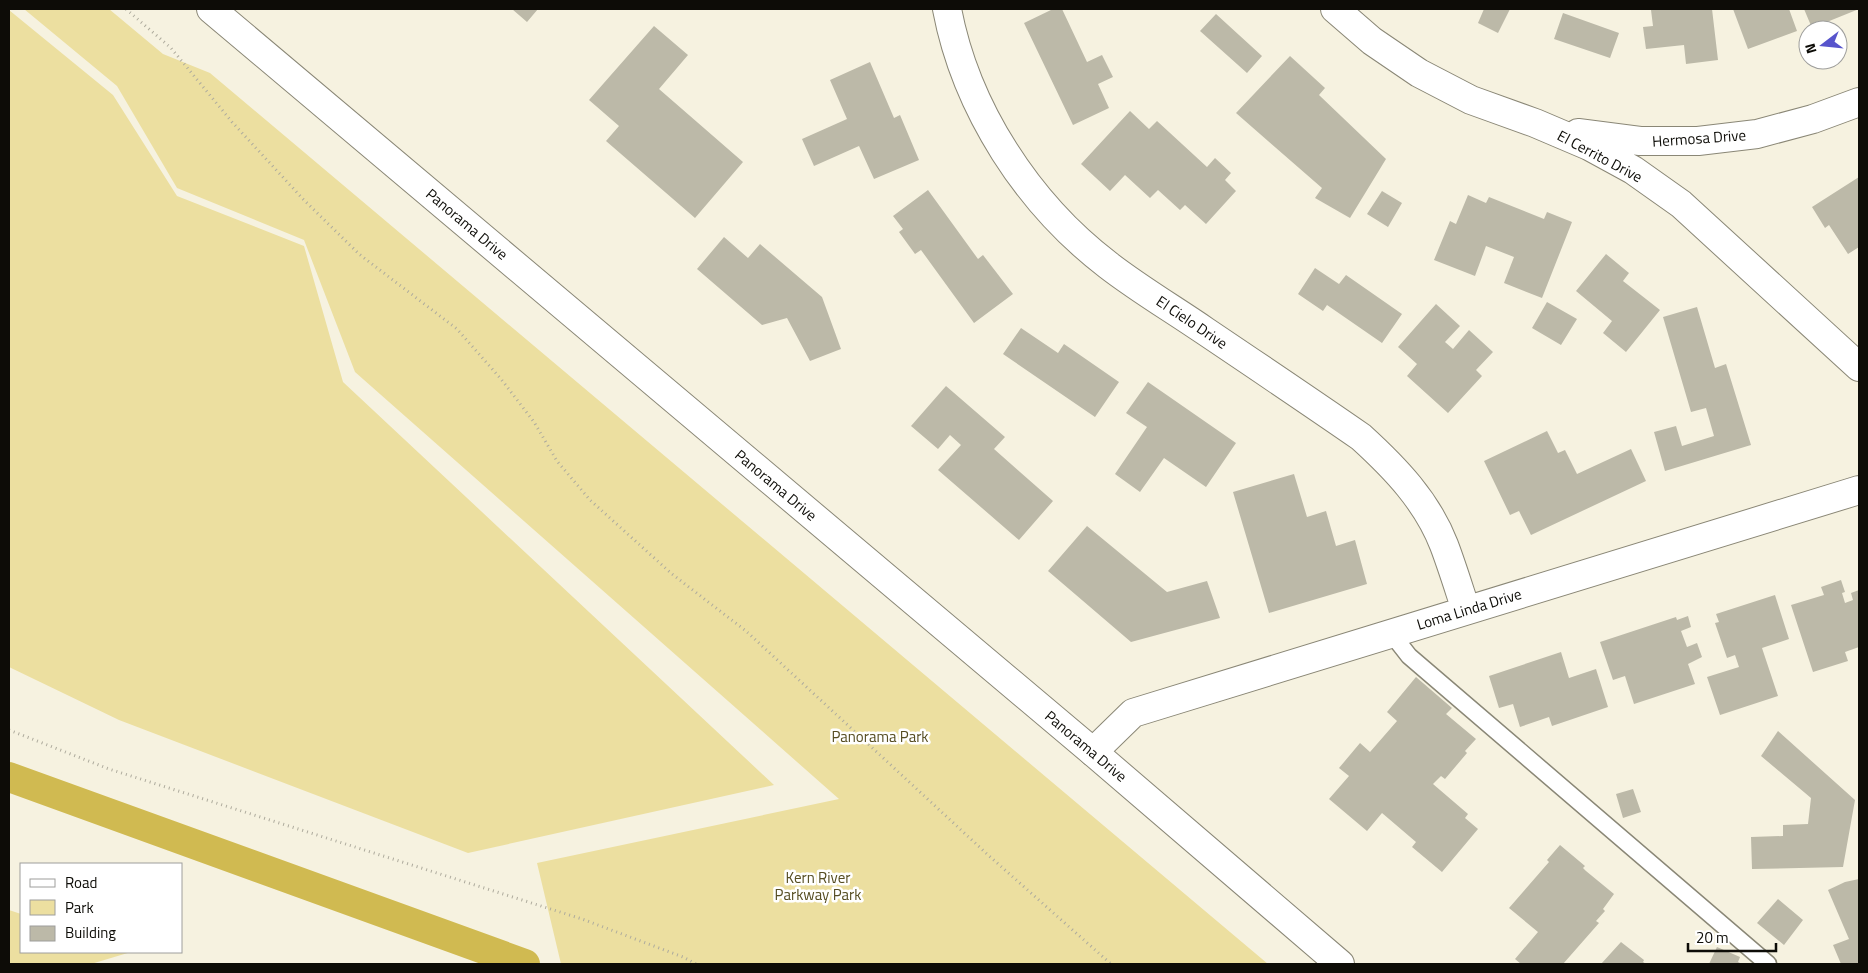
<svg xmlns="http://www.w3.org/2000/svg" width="1868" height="973" font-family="'Titillium Web',sans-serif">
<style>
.green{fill:#ecdfa0}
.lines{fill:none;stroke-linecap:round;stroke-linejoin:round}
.canal{stroke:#d0ba51;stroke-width:30}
.building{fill:#bcb9a8}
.service-casing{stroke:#8a8776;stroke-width:19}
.minor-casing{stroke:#8a8776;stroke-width:30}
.primary-casing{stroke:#8a8776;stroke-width:30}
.path{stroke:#aeab9d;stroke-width:3;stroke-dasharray:1 4;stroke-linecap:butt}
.service{stroke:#fff;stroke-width:16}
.minor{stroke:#fff;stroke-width:28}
.primary{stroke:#fff;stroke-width:28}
.labels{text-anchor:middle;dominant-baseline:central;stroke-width:5;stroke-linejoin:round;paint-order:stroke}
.street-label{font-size:15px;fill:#0d0c07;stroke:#fff}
.park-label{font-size:15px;fill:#564d22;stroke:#fff}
</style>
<rect width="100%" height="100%" fill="#f6f2e0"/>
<path class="green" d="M24,9H109L163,54L210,73L1268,964H561L537,863L839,799L355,372L304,240L177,188L117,86Z
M9,10L113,95L177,196L304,246L343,382L774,785L468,853L119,720L9,667Z
M9,910L21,914V952H131L91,964H9Z"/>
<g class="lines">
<path class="canal" d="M9,777L525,964"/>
</g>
<path class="building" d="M512,9H538L527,22Z
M1053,9H1062L1087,62L1102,55L1113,77L1098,84L1109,108L1073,125L1024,23Z
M1484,9H1510L1498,33L1478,23Z
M1664,9H1712L1718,60L1686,64L1684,45L1646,49L1643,27L1653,26L1651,10Z
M1733,9H1789L1797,31L1748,49Z
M1804,9H1859L1812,28Z
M1563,13L1619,33L1610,58L1554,39Z
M1216,14L1262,56L1247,73L1200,31Z
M654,26L688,55L659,89L743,162L695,218L606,141L619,126L589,100Z
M1290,56L1325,88L1319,95L1386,159L1350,218L1315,198L1322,188L1236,113Z
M870,62L894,118L900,115L919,160L874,179L859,146L814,166L802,139L847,119L830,80Z
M1130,111L1149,129L1157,121L1207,167L1215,158L1231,173L1225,180L1236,191L1206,224L1185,205L1180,210L1158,190L1150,198L1125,175L1110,191L1081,164Z
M1859,177V220L1858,222L1859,224V247L1848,254L1829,225L1825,228L1812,207Z
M928,190L978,259L983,255L1013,294L974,323L921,250L915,254L899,232L903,229L893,216Z
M1382,191L1402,203L1388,227L1367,214Z
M1468,195L1486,203L1489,197L1544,219L1547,212L1572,222L1542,298L1504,283L1514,257L1486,246L1475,276L1434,260L1450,221L1456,224Z
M724,237L748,258L760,244L822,297L841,349L810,361L787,318L762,325L697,269Z
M1606,254L1629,273L1623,281L1660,310L1626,352L1603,333L1612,321L1576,291Z
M1315,268L1339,284L1346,275L1402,314L1382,343L1327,305L1323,311L1298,294Z
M1547,302L1577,319L1561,345L1532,328Z
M1436,304L1460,326L1445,342L1453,349L1469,330L1493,352L1476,370L1482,376L1448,413L1407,376L1417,364L1398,347Z
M1697,307L1715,368L1726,364L1751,445L1665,471L1654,432L1676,426L1682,446L1714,436L1706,408L1691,412L1663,317Z
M1021,328L1058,353L1064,344L1119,382L1095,417L1003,354Z
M1148,382L1236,443L1206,487L1164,458L1140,492L1115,474L1147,427L1126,413Z
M946,386L1005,437L994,449L1053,501L1019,540L938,470L961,445L950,435L938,449L911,426Z
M1547,431L1558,453L1565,450L1577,474L1631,449L1646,481L1531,535L1519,511L1510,515L1484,461Z
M1294,474L1307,517L1326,511L1336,546L1355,540L1367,584L1269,613L1233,492Z
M1087,526L1167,592L1207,581L1220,618L1131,642L1048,571Z
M1841,580L1845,592L1842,593L1845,603L1853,600L1851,593L1859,590V647L1845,652L1848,661L1813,672L1791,605L1824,595L1821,587Z
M1775,595L1789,639L1762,648L1778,696L1720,715L1707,677L1739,667L1735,655L1727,658L1715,623L1719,622L1716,614Z
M1688,616L1691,627L1681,631L1687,647L1697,643L1702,657L1688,664L1695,684L1634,704L1625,676L1613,680L1600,642L1676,617L1677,620Z
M1561,652L1569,678L1596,669L1608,707L1552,726L1549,717L1520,727L1513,704L1499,708L1489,676Z
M1416,677L1452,708L1446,714L1476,739L1465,751L1467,753L1445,779L1441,776L1433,784L1468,814L1465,818L1478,829L1442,872L1412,847L1416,842L1382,813L1367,831L1329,799L1349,776L1339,768L1360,743L1370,752L1397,721L1387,712Z
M1778,731L1855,800L1843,867L1752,869L1751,837L1783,836V825L1808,824L1811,798L1761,756Z
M1633,789L1641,812L1623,818L1616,794Z
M1560,845L1585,866L1583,868L1586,871L1614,894L1603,909L1605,911L1596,921L1599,923L1563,964H1521L1515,959L1538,932L1509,908L1549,862L1547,860Z
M1859,879V964H1841L1833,945L1849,939L1828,890L1845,882Z
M1778,899L1803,920L1784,945L1757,923Z
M1621,942L1644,960L1643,962L1646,964H1601Z
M1717,947L1740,957L1738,962L1742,964H1709Z"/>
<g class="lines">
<defs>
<path id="service" d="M1391,633L1409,656L1768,964"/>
<path id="minor" d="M947,9C966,109 1028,204 1108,265C1139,289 1173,309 1205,331C1257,366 1309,401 1361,437C1395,468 1427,501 1444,545C1452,566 1459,589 1466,610
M1335,9L1372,41L1419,73L1471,100L1535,123L1589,146L1633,170L1681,204L1859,367
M1578,133L1640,141H1698L1757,134L1813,119L1859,102
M1093,752L1133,713L1859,490"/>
<path id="primary" d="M211,9L1093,752L1340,964"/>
</defs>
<use href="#service" class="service-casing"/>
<use href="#minor" class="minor-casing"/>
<use href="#primary" class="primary-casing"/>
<path class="path" d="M126,9L171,48L232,122L303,199L359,254L457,329L501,379L534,422L557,461L590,500L672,574L746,631L987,854L1111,964
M9,730L109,769L582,919L683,957L696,964"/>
<use href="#service" class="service"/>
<use href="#minor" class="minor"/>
<use href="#primary" class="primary"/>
</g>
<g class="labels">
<g class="street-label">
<text transform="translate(1699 138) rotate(-4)">Hermosa Drive</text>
<text transform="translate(1600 156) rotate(28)">El Cerrito Drive</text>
<text transform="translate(467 224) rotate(40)">Panorama Drive</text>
<text transform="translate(1192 322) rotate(34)">El Cielo Drive</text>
<text transform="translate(776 485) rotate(40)">Panorama Drive</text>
<text transform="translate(1469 609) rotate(-17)">Loma Linda Drive</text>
<text transform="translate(1086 746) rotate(40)">Panorama Drive</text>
</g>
<g class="park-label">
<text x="880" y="736">Panorama Park</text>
<text x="818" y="877">Kern River<tspan x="818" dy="17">Parkway Park</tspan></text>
</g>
</g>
<rect width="1868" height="973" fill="none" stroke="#0d0c07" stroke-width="20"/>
<rect x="20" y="863" width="162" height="90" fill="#ffffff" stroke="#9e9e9c"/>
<rect x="30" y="879" width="25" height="8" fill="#ffffff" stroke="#9e9e9c"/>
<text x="65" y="888" font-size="15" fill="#0d0c07">Road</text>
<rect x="30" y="900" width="25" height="15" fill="#ecdfa0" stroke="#9e9e9c"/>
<text x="65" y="913" font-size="15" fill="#0d0c07">Park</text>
<rect x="30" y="926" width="25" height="15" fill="#bcb9a8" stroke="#9e9e9c"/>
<text x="65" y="938" font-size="15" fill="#0d0c07">Building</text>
<g transform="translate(1823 45) rotate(254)"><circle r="24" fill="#ffffff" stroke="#9e9e9c"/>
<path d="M0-4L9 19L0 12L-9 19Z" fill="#5754cc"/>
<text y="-8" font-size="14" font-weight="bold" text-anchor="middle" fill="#0d0c07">N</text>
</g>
<path d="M1688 943v8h88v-8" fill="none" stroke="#0d0c07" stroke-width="2.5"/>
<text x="1696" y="943" font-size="15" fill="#0d0c07" stroke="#ffffff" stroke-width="4" paint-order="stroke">20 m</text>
</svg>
